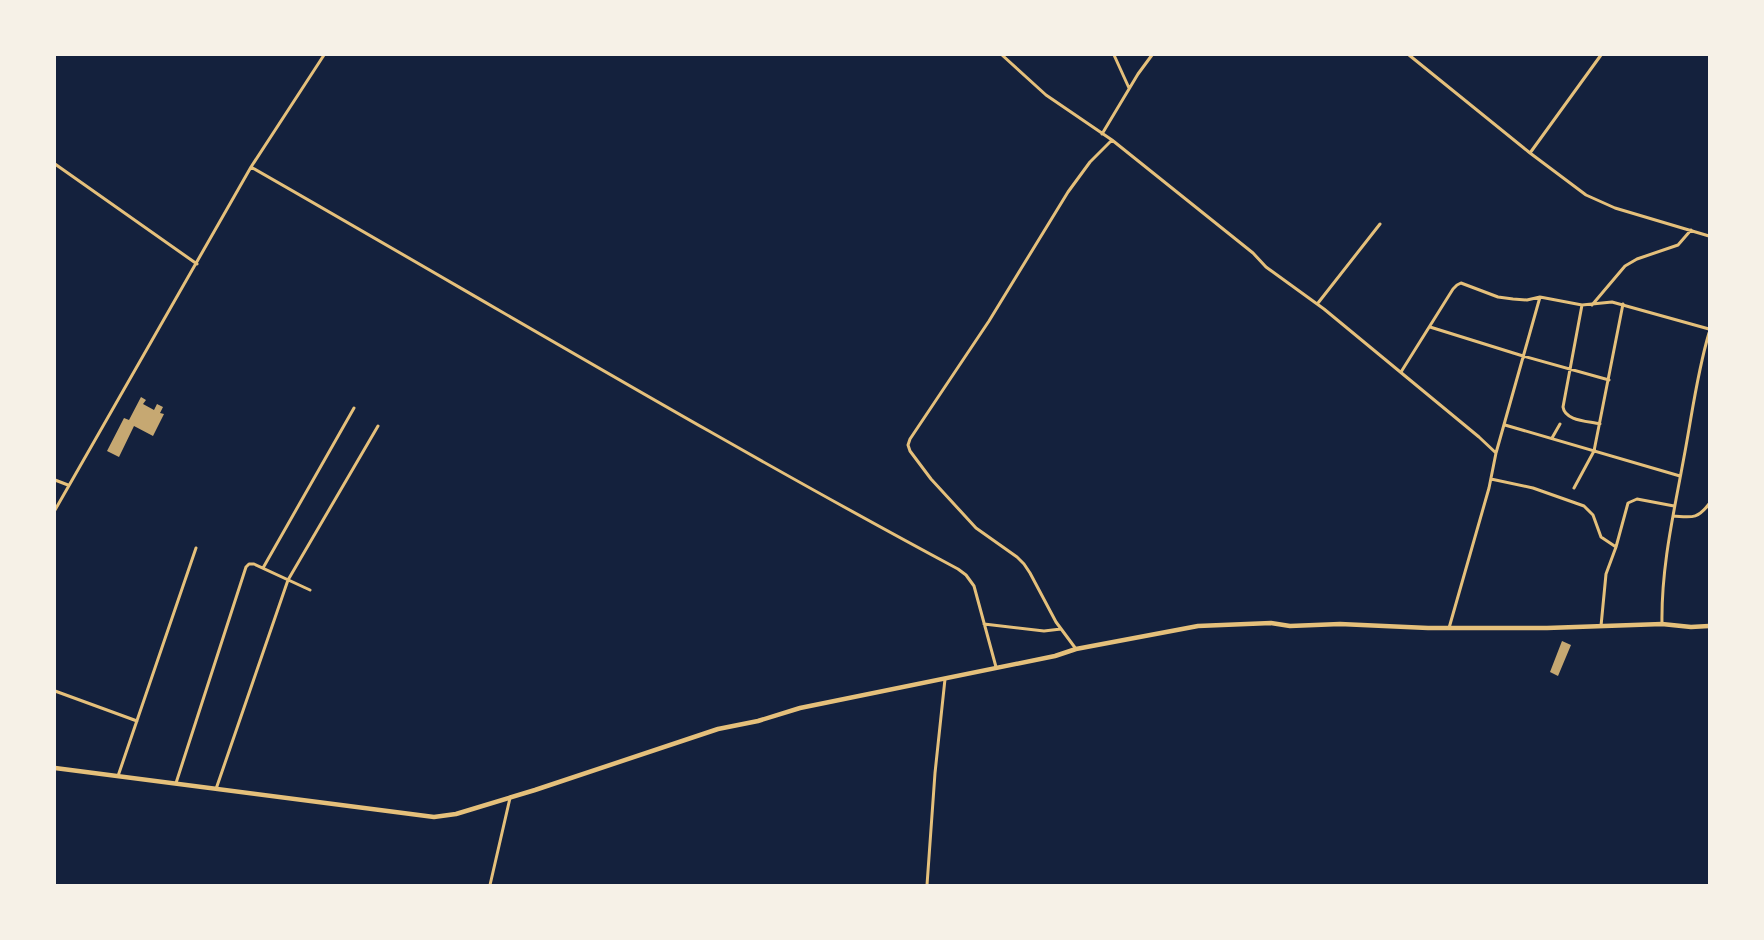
<svg xmlns="http://www.w3.org/2000/svg" width="1764" height="940" font-family="'Work Sans',sans-serif">
<style>
.building{fill:#c6a872}
.lines{fill:none;stroke-linecap:round;stroke-linejoin:round}
.minor{stroke:#e5c07b;stroke-width:3}
.secondary{stroke:#e5c07b;stroke-width:4.5}
</style>
<rect width="100%" height="100%" fill="#14213d"/>
<path class="building" d="M141,397L146,400L143,404L154,410L157,404L163,407L160,413L164,414L153,436L134,426L119,457L107,451L124,418L129,420Z
M1562,641L1571,645L1558,676L1550,672Z"/>
<g class="lines">
<path class="minor" d="M1002,55L1046,95L1112,140L1253,253L1266,267L1324,309L1479,437L1496,453
M1114,55L1129,88
M1409,55L1530,153L1586,195L1615,208L1709,236
M1102,134L1138,74L1152,55
M1530,153L1601,55
M55,164L197,264
M251,167C487,302 719,441 958,569L966,575L974,586L996,667
M1318,303L1380,224
M1582,305L1563,407C1565,421 1588,421 1600,424
M1592,305L1625,266L1637,259L1678,245L1691,230
M1430,327L1523,356L1609,380
M1401,372L1453,289L1457,285L1461,283L1498,297L1513,299L1527,300L1540,297L1582,305L1612,302L1709,329
M1505,425L1680,476
M1552,438L1560,424
M1491,479L1533,488L1584,506L1593,515L1601,537L1616,547L1606,574L1601,626
M55,480L68,485
M1574,488L1594,451L1623,304
M55,510L251,167L324,55
M1673,516C1691,517 1697,520 1709,504
M1616,547L1628,503L1637,499L1674,506
M263,568L354,408
M984,624L1044,631L1061,629
M1662,624C1661,567 1674,512 1684,457C1692,415 1697,373 1709,333
M1449,628L1489,488L1496,453L1540,297
M1076,649L1056,622L1030,573L1024,564L1017,557L976,528L931,479L910,451L908,445L910,439L989,321L1068,192L1090,162L1112,140
M55,691L137,721
M118,776L196,548
M176,783L246,567L249,564H254L310,590
M216,789L288,580L378,426
M490,885L510,798
M927,885L935,773L945,679"/>
<path class="secondary" d="M55,768L434,817L456,814L535,790L718,729L758,721L800,708L1055,656L1076,649L1198,626L1271,623L1290,626L1340,624L1428,628H1547L1662,624L1691,627L1709,626"/>
</g>
<rect width="1764" height="940" fill="none" stroke="#f6f1e7" stroke-width="112"/>
</svg>
